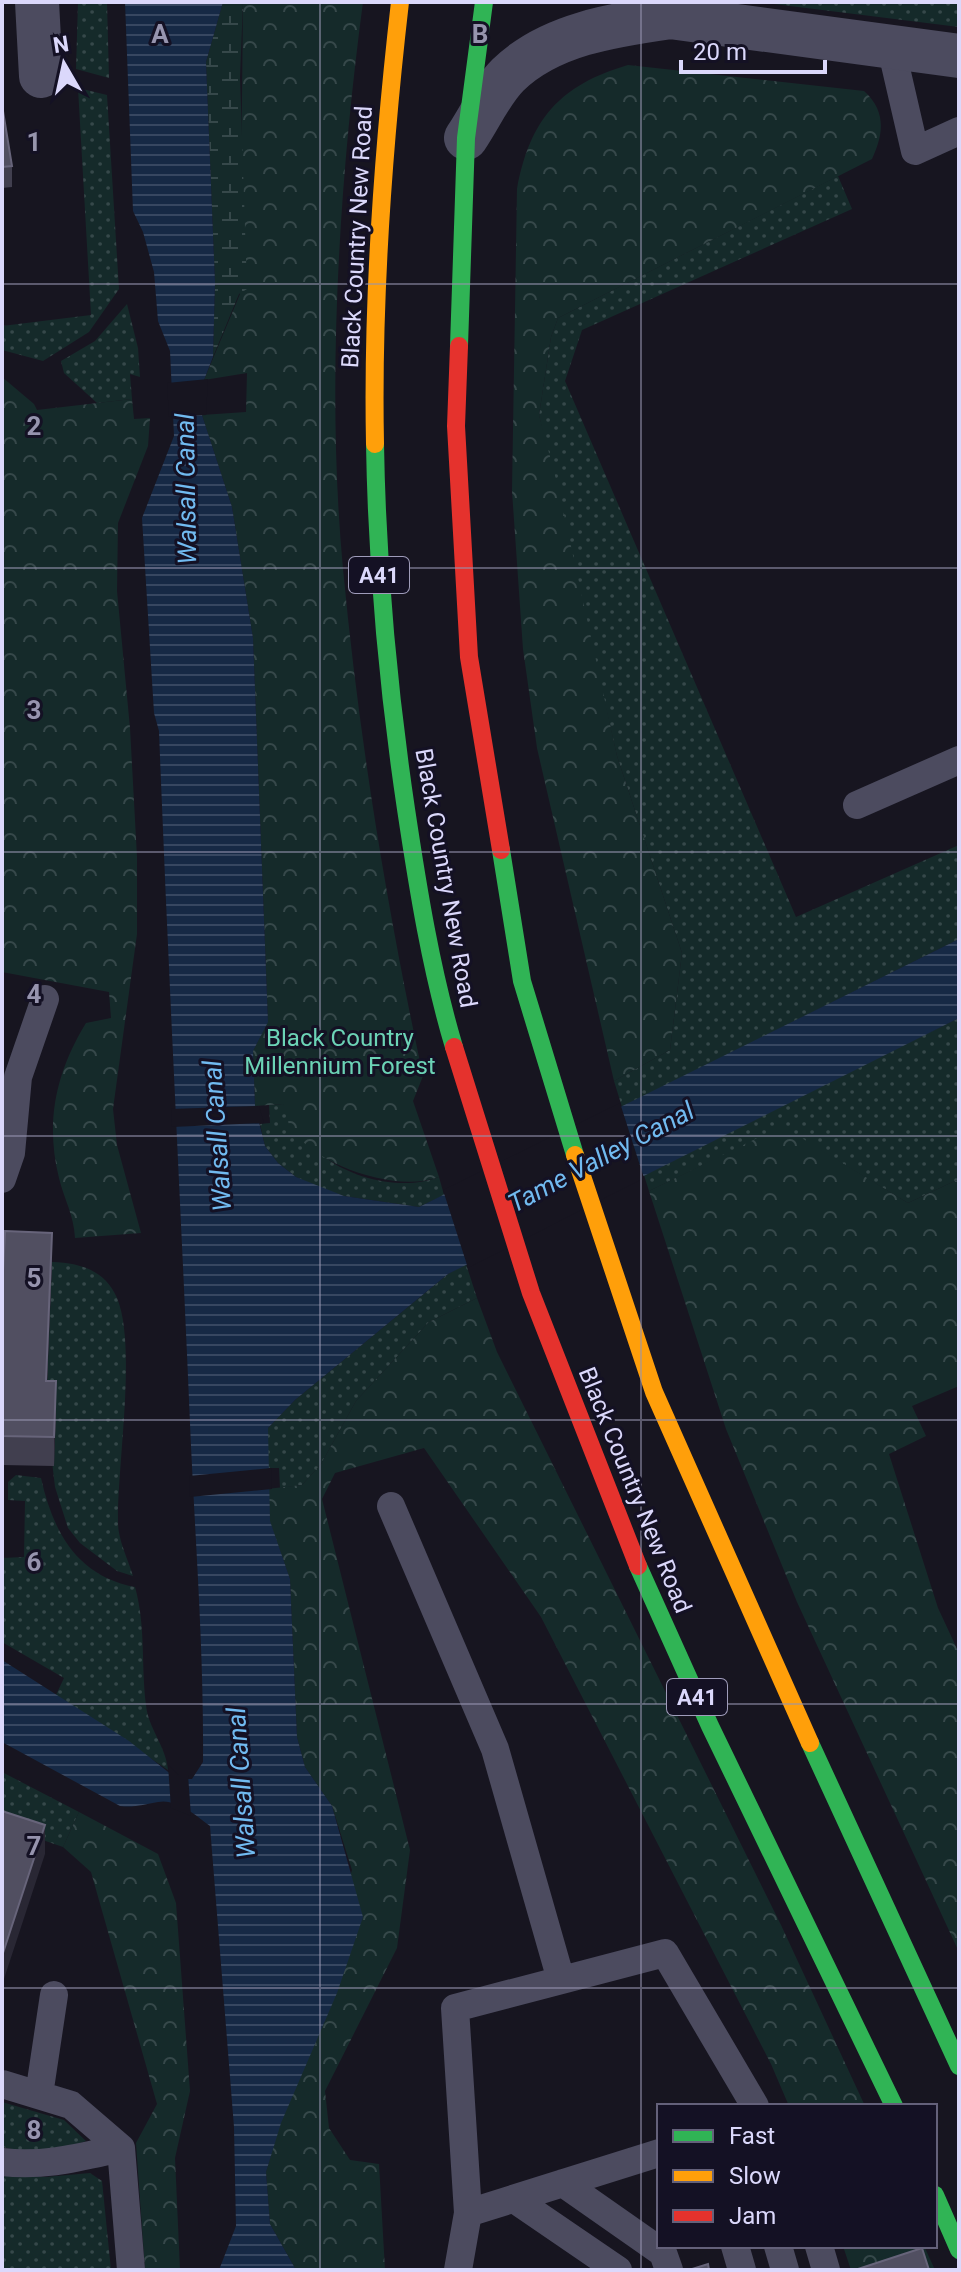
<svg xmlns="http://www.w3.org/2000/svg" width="961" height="2272" font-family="Roboto,sans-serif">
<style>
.grass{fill:url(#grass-dots)}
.forest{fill:url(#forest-crowns)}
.wetland{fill:url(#wetland-marsh)}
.water{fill:url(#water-rules)}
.pier{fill:#171520}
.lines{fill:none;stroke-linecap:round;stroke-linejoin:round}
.lane{stroke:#4c4b5f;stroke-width:28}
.street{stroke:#4c4b5f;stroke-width:44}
.fast{stroke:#30b455;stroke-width:18}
.slow{stroke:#ff9f0a;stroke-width:18}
.jam{stroke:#e5322d;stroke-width:18}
.wall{fill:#413f4f}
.shaded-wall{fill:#292734}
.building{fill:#514f61;stroke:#67647a;stroke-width:2}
.grid{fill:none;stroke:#9694ae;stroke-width:2;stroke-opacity:0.55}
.labels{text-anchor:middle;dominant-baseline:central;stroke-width:6;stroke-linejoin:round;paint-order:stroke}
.shield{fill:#141124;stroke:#9f9cba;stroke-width:2}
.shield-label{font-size:22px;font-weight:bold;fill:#dbd8fb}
.street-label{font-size:24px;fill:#dbd8fb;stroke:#141124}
.park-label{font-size:24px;fill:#6cd3b6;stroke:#141124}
.water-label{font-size:26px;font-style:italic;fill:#71baf0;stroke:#141124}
.grid-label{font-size:26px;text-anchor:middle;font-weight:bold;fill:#9694ae;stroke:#141124;stroke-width:6;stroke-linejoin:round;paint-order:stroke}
</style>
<defs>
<pattern id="grass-dots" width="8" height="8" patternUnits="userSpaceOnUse" patternTransform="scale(2)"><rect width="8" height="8" fill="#152a2a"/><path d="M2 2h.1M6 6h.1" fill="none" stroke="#36484a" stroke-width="1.8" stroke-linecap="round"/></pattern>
<pattern id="forest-crowns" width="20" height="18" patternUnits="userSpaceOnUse" patternTransform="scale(2)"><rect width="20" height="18" fill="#152a2a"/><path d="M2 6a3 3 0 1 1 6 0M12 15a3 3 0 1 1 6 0" fill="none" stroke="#36484a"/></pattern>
<pattern id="wetland-marsh" width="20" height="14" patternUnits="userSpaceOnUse" patternTransform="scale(2)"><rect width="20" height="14" fill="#152a2a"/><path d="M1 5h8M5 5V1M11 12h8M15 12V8" fill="none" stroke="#36484a"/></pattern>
<pattern id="water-rules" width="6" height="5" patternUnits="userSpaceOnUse" patternTransform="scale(2)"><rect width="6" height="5" fill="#162945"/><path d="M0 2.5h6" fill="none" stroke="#374761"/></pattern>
</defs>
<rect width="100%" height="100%" fill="#171520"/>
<path class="grass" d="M78,2H107L109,78L76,69Z
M759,2H959V27Z
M78,88L107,95L119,289L89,332L43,361L2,350V326L91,315Z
M838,176L852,209L582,330L565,381L796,917L959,845V939L622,1107L614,1081L670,1050L682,953L617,756L539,415L551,337L558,318Z
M127,304L138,348L140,377L130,374L132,399L97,403L64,373L61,361L95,341Z
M959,1018V1179L908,1203L782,1127L649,1191L643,1172Z
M283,1104C294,1118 304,1137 316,1150C346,1178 401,1192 439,1177L444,1195L419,1207L344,1196L320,1188L296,1177L278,1163L265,1146L260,1124L270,1123L269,1105Z
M52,1262C80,1263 105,1270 117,1298C137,1346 117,1466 118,1523C118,1540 128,1559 133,1576L117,1571L80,1543L68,1528L55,1487L46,1410Z
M466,1264L477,1298L429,1322L356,1401L321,1464L302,1485L280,1488L279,1468H267L268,1428L295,1400L448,1274Z
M16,1475L41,1478C53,1532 77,1576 135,1587C146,1626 141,1666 146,1705C148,1728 166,1746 168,1770L56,1695L64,1678L2,1642V1558L24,1557L25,1501L8,1500V1482Z
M2,1772L79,1812L63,1847L2,1826Z
M2,2102L64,2120L86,2141C58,2152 32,2154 2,2147Z
M90,2173L102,2181L111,2270H2V2174L46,2177Z"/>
<path class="forest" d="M243,2H363C339,182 326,388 343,569C359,739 387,909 423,1076L413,1101L439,1177C397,1193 316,1166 291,1128C287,1122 286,1111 283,1104L255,1106L253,1051L268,1021L253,638L232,507L202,415L246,412L247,373L204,380L240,294Z
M628,65L864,91C886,111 884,133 872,159L558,318L551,337L539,415L558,487L617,756L682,953L670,1050L614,1081L537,748L523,649L512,491L517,189C530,119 560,85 628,65Z
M2,377L34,404L37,410L132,399L134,419L150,418L148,446L118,523L117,591L130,728L137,857V934L113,1109L117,1145L141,1233L75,1238C74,1215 64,1199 59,1178C45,1122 56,1072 86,1023L111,1018L109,992L2,972Z
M782,1126L908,1203L959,1179V1386L912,1406L926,1436L889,1454L938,1608L959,1653V1952L797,1602L726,1429L649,1191Z
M477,1298L497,1352L781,1925L865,2106H789L771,2064L541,1617L424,1448L335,1473L322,1499L410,1850L397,1948L325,2091L329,2128L350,2160L379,2164L385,2270H296L270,2224L266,2172L352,1870L332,1806L305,1767L297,1737L290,1579L270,1522L267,1489L302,1485L321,1464L356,1401L429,1322Z
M79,1812L158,1854L176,1903L190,2091L175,2158L180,2270H145L136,2143L157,2104L91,1872L63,1847Z
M843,2246H924L935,2270H851Z"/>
<path class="wetland" d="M223,2H243L240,77L247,289L239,294L213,357L215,282L206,62Z"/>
<path class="water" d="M125,2H223L206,62L215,282L213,357L204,380L202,415L232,507L253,638L268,1022L253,1051L255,1106L265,1146L278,1163L296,1177L344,1196L419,1207L959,939V1018L448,1274L295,1400L268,1428L270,1521L290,1579L297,1737L305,1767L332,1806L363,1917L337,1993L281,2123L266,2172L270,2224L296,2270H219L236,2226L234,2127L210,1826C197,1816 176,1798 158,1802C144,1804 135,1808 120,1806L2,1742V1660L129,1741L177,1779H192L203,1762C204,1656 196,1552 191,1446C181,1208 168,970 159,731L154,713L142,518L174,436L170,351L158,321L154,272L143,232L133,211Z"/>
<path class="pier" d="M208,379L206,415L169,417L167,383Z
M620,1103L644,1178L468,1268L443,1190Z
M259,1106L264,1123L172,1127L171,1109Z
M271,1468L272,1489L190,1497L189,1476Z
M168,1765L179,1775H188L191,1816L171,1808Z"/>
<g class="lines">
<path class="lane" d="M891,47L915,151L959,131
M857,805L959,760
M2,1179L11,1153L18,1077L45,999
M391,1506L495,1749L561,1980
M2,2084L71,2105L121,2148
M39,2095L54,1995
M2,2162C45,2167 80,2157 121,2148L131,2270
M563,2183L663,2253L669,2270
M514,2199L618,2270
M468,2213L455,2008L665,1953L755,2106
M735,2246L742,2270
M778,2246L785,2270
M819,2246L826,2270
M458,2270L468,2213L659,2153"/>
<path class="street" d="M37,2L41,76
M633,2L670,17L959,56
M466,138C479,119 491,92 508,75C550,34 614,25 670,17"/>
<path class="fast" d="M459,346L466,138L484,2
M375,444C377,566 388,688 406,809C418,889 431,970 454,1047
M501,850L522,981L575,1155
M638,1566L710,1726L894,2106
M810,1743L959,2066
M935,2195L959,2250"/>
<path class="slow" d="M375,444C372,296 383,150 400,2
M575,1155L654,1392L810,1743"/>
<path class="jam" d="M459,346L456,426L469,657L501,850
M454,1047L531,1293L638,1566"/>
</g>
<path class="wall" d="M2,105L12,166V187L2,188Z
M52,1262L47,1381L56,1411L54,1466L2,1465V1292Z"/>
<path class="shaded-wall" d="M52,1233V1262L46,1410V1381Z
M56,1381V1411L54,1466V1437Z
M45,1825V1854L2,1985V1956Z"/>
<path class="building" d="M2,105L12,166L2,167Z
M5,1231L52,1233L46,1381H56L54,1437L2,1436V1292Z
M2,1811L45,1825L2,1956Z
M922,2248L929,2270H855Z
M708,2264L709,2270H689Z"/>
<path class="grid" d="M320,2V2270M641,2V2270M2,284H959M2,568H959M2,852H959M2,1136H959M2,1420H959M2,1704H959M2,1988H959"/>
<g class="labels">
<g class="shield">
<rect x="349" y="557" width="60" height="36" rx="6"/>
<rect x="667" y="1679" width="60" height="36" rx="6"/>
</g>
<g class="shield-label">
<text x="379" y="575">A41</text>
<text x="697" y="1697">A41</text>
</g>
<g class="street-label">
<text transform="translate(357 237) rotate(-87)">Black Country New Road</text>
<text transform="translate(446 878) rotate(80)">Black Country New Road</text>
<text transform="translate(635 1490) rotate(68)">Black Country New Road</text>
</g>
<g class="park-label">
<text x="340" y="1038">Black Country<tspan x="340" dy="28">Millennium Forest</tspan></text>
</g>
<g class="water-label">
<text transform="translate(186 489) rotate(-91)">Walsall Canal</text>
<text transform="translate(217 1136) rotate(-94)">Walsall Canal</text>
<text transform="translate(601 1157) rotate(-28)">Tame Valley Canal</text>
<text transform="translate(241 1783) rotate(-94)">Walsall Canal</text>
</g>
</g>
<g class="grid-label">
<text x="160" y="43">A</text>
<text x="480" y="43">B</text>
<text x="34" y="151">1</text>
<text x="34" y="435">2</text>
<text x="34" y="719">3</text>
<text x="34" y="1003">4</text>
<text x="34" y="1287">5</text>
<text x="34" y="1571">6</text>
<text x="34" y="1855">7</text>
<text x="34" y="2139">8</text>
</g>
<rect width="961" height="2272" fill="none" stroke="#dbd8fb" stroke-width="8"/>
<rect x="657" y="2104" width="280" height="144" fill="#141124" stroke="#64617a" stroke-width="2"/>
<rect x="673" y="2130" width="40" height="12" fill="#30b455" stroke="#64617a" stroke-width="2"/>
<text x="729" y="2144" font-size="24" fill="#dbd8fb">Fast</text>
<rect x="673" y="2170" width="40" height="12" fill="#ff9f0a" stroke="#64617a" stroke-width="2"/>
<text x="729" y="2184" font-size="24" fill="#dbd8fb">Slow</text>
<rect x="673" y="2210" width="40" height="12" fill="#e5322d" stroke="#64617a" stroke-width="2"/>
<text x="729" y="2224" font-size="24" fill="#dbd8fb">Jam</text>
<g transform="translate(64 64) rotate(351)" stroke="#141124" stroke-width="6" paint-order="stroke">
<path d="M0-6L14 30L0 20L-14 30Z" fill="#dbd8fb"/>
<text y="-12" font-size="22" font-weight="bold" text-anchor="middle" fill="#dbd8fb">N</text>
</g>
<path d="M681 60v12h144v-12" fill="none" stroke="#dbd8fb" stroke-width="4"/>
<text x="693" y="60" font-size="24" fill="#dbd8fb" stroke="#141124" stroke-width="6" paint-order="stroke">20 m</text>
</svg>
